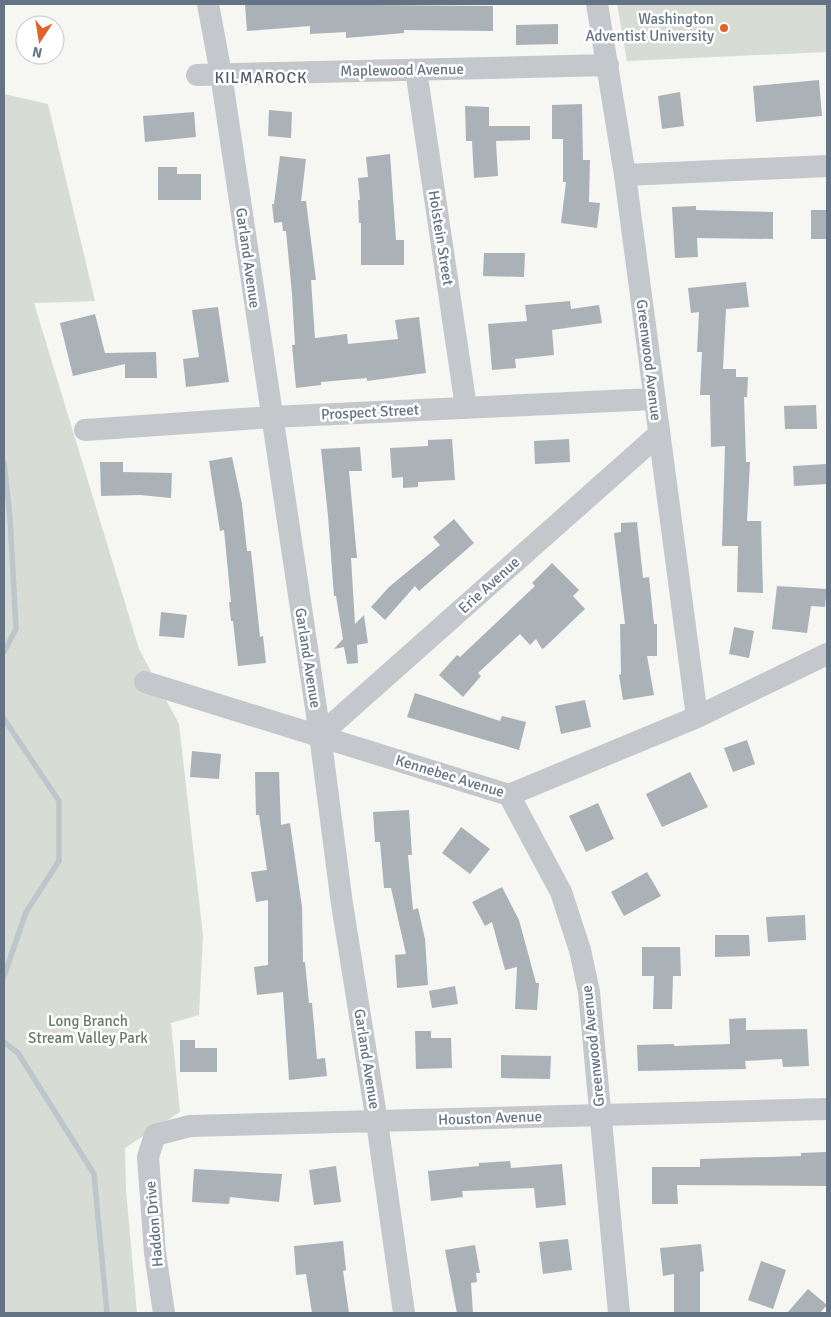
<svg xmlns="http://www.w3.org/2000/svg" width="831" height="1317" font-family="Signika,sans-serif">
<style>
.green{fill:#d7ddd4}
.lines{fill:none;stroke-linecap:round;stroke-linejoin:round}
.stream{stroke:#bcc6cb;stroke-width:5.5}
.building{fill:#aab2b8}
.minor{stroke:#c4c7cb;stroke-width:22}
.poi-dot{fill:#e16328;stroke:#fff;stroke-width:2}
.labels{text-anchor:middle;dominant-baseline:central;stroke-width:5;stroke-linejoin:round;paint-order:stroke}
.poi-label{font-size:15px;fill:#657484;stroke:#fff;text-anchor:end}
.street-label{font-size:15px;fill:#657484;stroke:#fff}
.park-label{font-size:15px;fill:#677b64;stroke:#fff}
.neighbourhood-label{font-size:16px;letter-spacing:1px;fill:#535d69;stroke:#fff}
</style>
<rect width="100%" height="100%" fill="#f6f6f3"/>
<path class="green" d="M617,4H827V52L627,61Z
M4,94L48,104L95,301L34,303L139,649L179,724L203,935L199,1015L171,1023L180,1112L125,1148L126,1190L137,1313H4Z"/>
<g class="lines">
<path class="stream" d="M4,463L10,518L16,629L4,652
M4,719L59,801V861L26,912L4,976
M4,1042L18,1053L94,1174L107,1313"/>
</g>
<path class="building" d="M257,4L493,6V31L404,30V33L346,38V32L310,34V26L247,31L245,5Z
M558,24V44L516,45V25Z
M819,80L822,116L756,122L753,86Z
M680,92L684,126L662,129L658,96Z
M582,104L583,160H590L589,202L600,203L597,228L561,223L566,182H563V139H552V105Z
M465,106L489,107V126H530V140L496,141L498,176L474,178L472,141H466Z
M269,110L292,112L291,138L268,136Z
M194,112L196,137L145,142L143,116Z
M390,154L396,240H404V265H361V223H359L358,200H360L358,178L368,177L366,157Z
M280,156L306,159L301,201H306L316,280H311L315,338L347,334L348,344L398,339L395,320L419,317L426,373L367,381V378L321,382V385L296,388L292,345H295L292,294L286,231H283L282,222L274,223L272,204H274Z
M158,167H177V174H201V200H158Z
M696,206V210L773,212V239L697,238L698,257L675,258L672,207Z
M811,210H827V239H811Z
M484,253H525L524,277L483,276Z
M746,282L749,307L726,309L723,369H736V377H748L747,397H744L746,462H750L747,521H761L763,593L737,592L738,546H722L725,446L711,447L710,395H700L702,352H697L699,312L691,313L688,288Z
M570,301L571,309L599,305L602,323L552,330L554,355L515,359L516,368L492,370L488,324L527,321L525,305Z
M218,307L229,382L186,387L183,359L199,357L192,310Z
M95,314L105,353L156,352L157,378H125V364L73,376L60,323Z
M816,405L817,429H785L784,406Z
M452,439L455,480L418,482V487L403,488V477L392,478L390,448L428,446V440Z
M569,439L570,462L535,464L534,441Z
M360,447L362,471H349L357,558H351L355,624L364,615L368,643L357,645L358,663L347,664L344,647L334,649L343,639L336,596H334L328,516L321,449Z
M232,457L242,504L247,551H251L260,637L263,636L266,663L238,666L233,621H231L229,602H231L224,530L220,531L209,461Z
M100,462H123V472L172,473L171,498L140,495L101,496Z
M827,464V484L794,486L793,466Z
M454,519L474,543L419,591L415,586L385,620L371,607L389,587L440,545L433,537Z
M637,522L643,578L649,577L654,624H657V656H647L654,695L623,700L619,675L621,674L620,624H625L614,533L621,532V523Z
M552,563L579,590L573,596L585,609L544,648L542,649L536,639L530,645L520,634L478,673L481,676L463,697L439,675L457,655L460,657L535,586L532,583Z
M777,586L827,589L825,607L811,606L807,633L772,629Z
M161,612L187,615L184,638L159,636Z
M734,627L754,631L749,658L729,654Z
M415,693L500,721L502,716L526,722L519,750L407,717Z
M585,700L591,727L561,734L555,706Z
M747,740L755,764L733,772L724,748Z
M192,751L221,754L219,779L190,777Z
M255,772H279L281,825L290,823L302,907L303,962H305L309,1003H312L317,1059L325,1058L327,1076L289,1080L283,992L257,995L254,967L268,965V900L256,902L251,872L267,870L259,815H256Z
M690,772L708,807L662,827L646,794Z
M598,803L614,839L586,852L569,816Z
M409,810L412,855H408L413,910L418,908L425,939L428,985L397,988L395,955L406,954L391,888H384L380,842H375L373,812Z
M461,827L490,849L470,874L442,853Z
M647,872L661,896L624,916L611,892Z
M502,887L519,920L536,983H539L537,1010L515,1009L517,967L505,970L492,922L485,926L472,902Z
M805,915L806,940L768,942L766,917Z
M715,935H749L750,956L715,957Z
M642,947H680L681,976H673L672,1009H653L654,976H642Z
M455,986L458,1004L432,1008L429,991Z
M746,1018V1030L807,1029L809,1066L783,1067L782,1059L745,1061L746,1069L638,1071L637,1045L674,1044V1046L730,1044L729,1019Z
M415,1031H431V1038H451L452,1068L416,1069Z
M180,1040H195V1048H217V1072H180Z
M501,1055L551,1056L550,1079L501,1078Z
M827,1152V1186L677,1185L678,1204H652V1167H700V1159L801,1156V1153Z
M510,1161L511,1168L562,1164L566,1205L536,1208L534,1188L462,1191L463,1197L431,1201L428,1171L479,1166V1163Z
M336,1166L341,1202L314,1205L309,1170Z
M194,1169L282,1174L279,1202L230,1197L229,1204L192,1202Z
M568,1239L572,1270L543,1274L539,1242Z
M343,1241L346,1270L343,1271L349,1313H312L306,1274L296,1275L294,1246Z
M701,1244L704,1271L700,1272V1313H674V1274L663,1276L660,1248Z
M475,1245L480,1273H476L477,1282L471,1283L473,1313H457L445,1250Z
M761,1261L786,1270L773,1309L748,1300Z
M808,1289L827,1305L820,1313H787Z"/>
<g class="lines">
<path class="minor" d="M208,4L221,74L320,735L342,904L377,1122L404,1313
M597,4L625,175L697,717
M416,70L466,407
M197,75L608,65
M625,175L827,166
M85,430L272,417L654,399
M145,682L509,795L697,717L827,654
M320,735L658,435
M509,795L561,892L580,950L589,992L619,1313
M164,1313L155,1253L148,1157L155,1135L190,1126L827,1109"/>
</g>
<circle class="poi-dot" cx="724" cy="28" r="5"/>
<g class="labels">
<g class="poi-label">
<text x="714" y="19">Washington<tspan x="714" dy="17">Adventist University</tspan></text>
</g>
<g class="street-label">
<text transform="translate(402 70) rotate(-1)">Maplewood Avenue</text>
<text transform="translate(441 238) rotate(81)">Holstein Street</text>
<text transform="translate(248 258) rotate(82)">Garland Avenue</text>
<text transform="translate(649 360) rotate(83)">Greenwood Avenue</text>
<text transform="translate(370 412) rotate(-3)">Prospect Street</text>
<text transform="translate(489 585) rotate(-42)">Erie Avenue</text>
<text transform="translate(308 658) rotate(81)">Garland Avenue</text>
<text transform="translate(450 776) rotate(17)">Kennebec Avenue</text>
<text transform="translate(593 1046) rotate(-96)">Greenwood Avenue</text>
<text transform="translate(367 1059) rotate(81)">Garland Avenue</text>
<text transform="translate(490 1118) rotate(-2)">Houston Avenue</text>
<text transform="translate(154 1224) rotate(-95)">Haddon Drive</text>
</g>
<g class="park-label">
<text x="88" y="1021">Long Branch<tspan x="88" dy="17">Stream Valley Park</tspan></text>
</g>
<g class="neighbourhood-label">
<text x="261" y="78">KILMAROCK</text>
</g>
</g>
<rect width="831" height="1317" fill="none" stroke="#657484" stroke-width="10"/>
<g transform="translate(40 40) rotate(192)"><circle r="24" fill="#ffffff" stroke="#c1c7ce"/>
<path d="M0-4L9 19L0 12L-9 19Z" fill="#e16328"/>
<text y="-8" font-size="14" font-weight="bold" text-anchor="middle" fill="#657484">N</text>
</g>
</svg>
